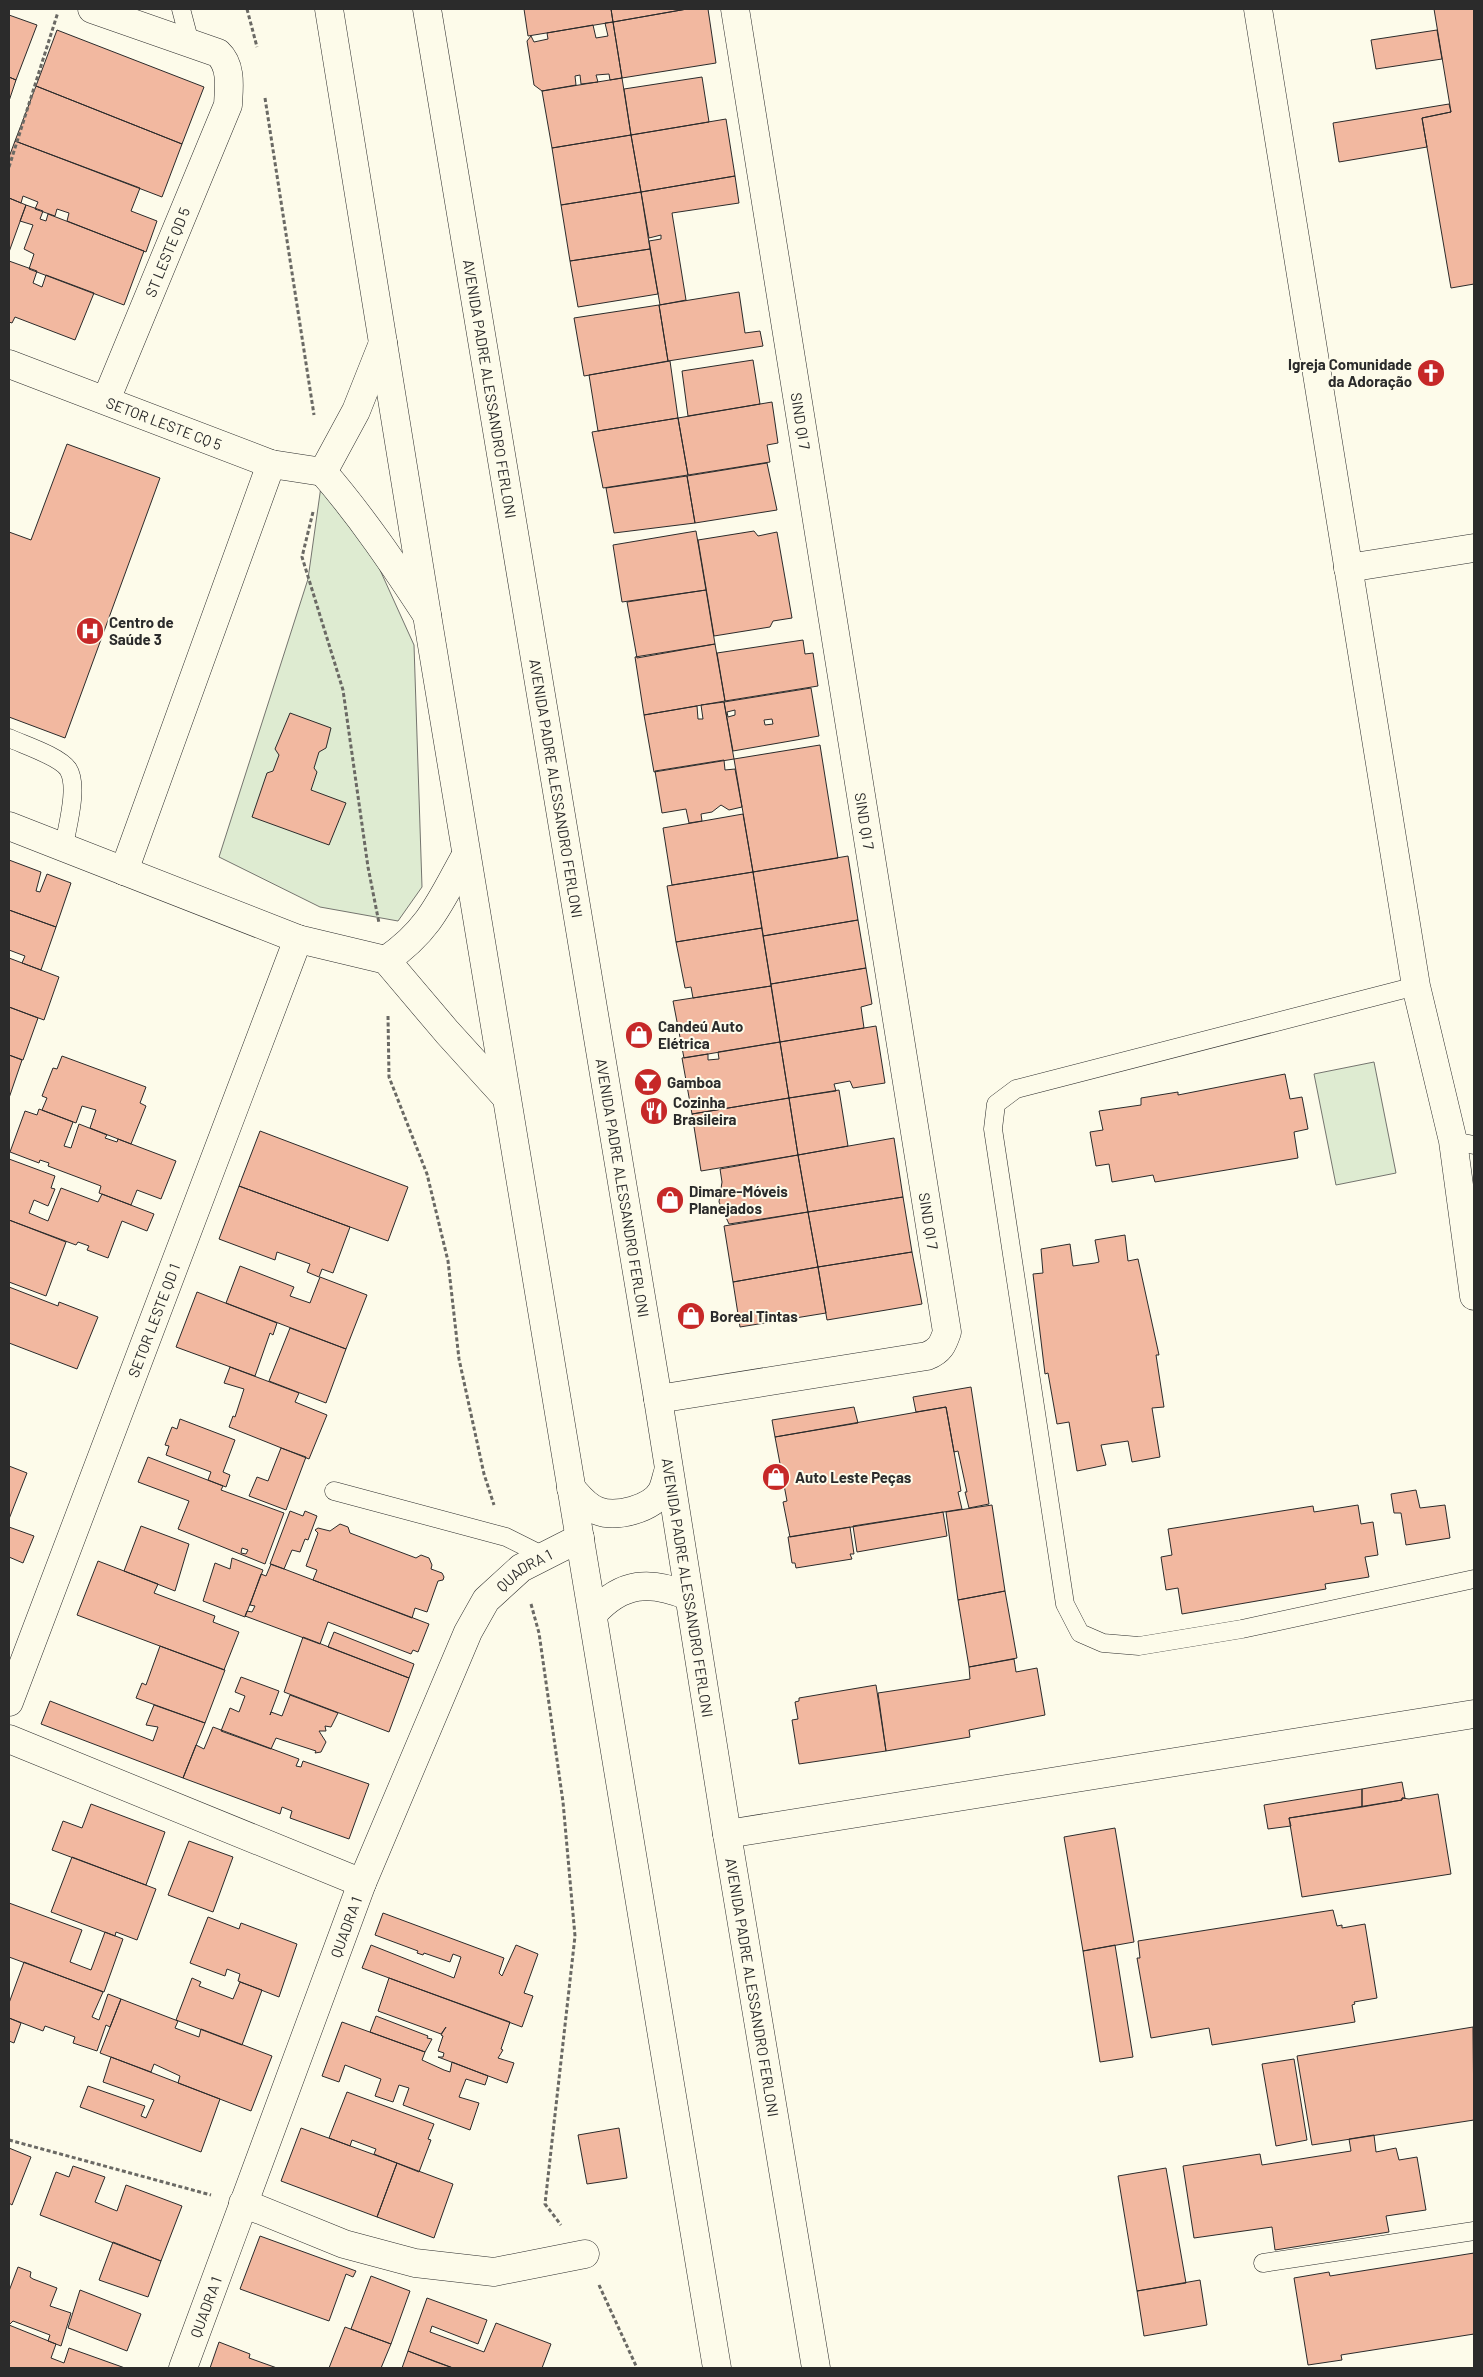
<svg xmlns="http://www.w3.org/2000/svg" width="1483" height="2377" font-family="Barlow,sans-serif">
<style>
.green{fill:#deebd1;stroke:#74746e}
.building{fill:#f2b8a0;stroke:#2b2b2b;fill-rule:evenodd}
.lines{fill:none;stroke-linecap:round;stroke-linejoin:round}
.lane-casing{stroke:#2b2b2b;stroke-width:19}
.street-casing{stroke:#2b2b2b;stroke-width:29}
.secondary-casing{stroke:#2b2b2b;stroke-width:29}
.path{stroke:#6a6964;stroke-width:3;stroke-dasharray:4 2.5;stroke-linecap:butt}
.lane{stroke:#fdfbea;stroke-width:18}
.street{stroke:#fdfbea;stroke-width:28}
.secondary{stroke:#fdfbea;stroke-width:28}
.labels{text-anchor:middle;dominant-baseline:central;stroke-width:4;stroke-linejoin:round;paint-order:stroke}
.street-label{font-size:15px;fill:#2b2b2b;stroke:#fdfbea}
.poi-label{font-size:15px;font-weight:bold;fill:#2b2b2b;stroke:#fdfbea;text-anchor:start}
</style>
<rect width="100%" height="100%" fill="#fdfbea"/>
<path class="green" d="M323,472L366,539L414,645L422,887L398,921L320,907L219,857L308,579Z
M1374,1062L1396,1173L1336,1185L1314,1074Z"/>
<path class="building" d="M524,9H611L613,22L528,36Z
M611,9H687L613,22Z
M687,9H708L716,63L622,78L613,22Z
M1434,9H1474V284L1451,288L1422,118L1451,112Z
M9,15L37,25L16,80L9,77Z
M613,22L622,78L610,80L609,74L596,75L598,82L581,84L580,75L575,76L576,85L542,91L534,85L527,41L531,36L534,42L548,39L547,33L593,25L596,38L608,36L605,23Z
M57,30L204,87L182,144L36,86Z
M1437,30L1442,59L1376,69L1371,40Z
M9,77L16,80L9,101Z
M702,77L709,122L631,135L624,89Z
M622,78L631,135L552,148L542,91Z
M36,86L182,144L162,197L15,141Z
M1449,104L1451,112L1422,118L1427,147L1339,162L1333,123Z
M726,119L735,176L641,192L631,135Z
M631,135L641,192L561,205L552,148Z
M15,141L140,188L131,211L157,221L146,252L67,221L69,213L57,209L55,216L35,209L38,202L23,196L21,203L9,198V157Z
M735,176L739,203L672,213L686,300L660,305L649,241L661,239V235L649,238L641,192Z
M641,192L650,249L570,261L561,205Z
M9,198L26,205L9,252Z
M26,205L43,211L40,219L46,221L48,214L144,251L124,305L29,269L34,254L24,249L33,225L20,221Z
M650,249L658,294L578,307L570,261Z
M9,261L37,271L33,283L42,287L46,275L94,293L75,340L15,317L12,323L9,322Z
M739,292L745,333L760,331L763,346L668,361L659,305Z
M659,305L668,361L584,376L574,318Z
M753,360L760,404L688,416L682,371Z
M670,361L678,418L598,431L589,375Z
M772,402L778,443L767,445L770,462L688,475L678,418Z
M678,418L688,475L603,488L592,432Z
M67,444L160,478L65,738L9,717V532L31,540Z
M767,463L777,510L695,523L687,476Z
M687,476L695,523L614,533L606,488Z
M696,531L706,590L622,602L613,545Z
M754,531L758,536L777,532L792,618L773,621L770,627L714,636L698,540Z
M706,590L715,644L637,658L627,602Z
M803,640L805,654L813,653L818,686L725,701L717,653Z
M715,644L725,701L644,715L635,657Z
M811,688L819,736L733,751L724,702ZM735,710V715L728,717L727,712ZM772,719L773,724L765,725L764,720Z
M724,702L734,759L654,772L644,715L697,706L698,719H703L701,705Z
M290,713L331,728L326,748L319,752L314,768L317,772L311,790L346,803L329,845L252,817L267,773L273,771L279,755L275,749Z
M820,745L838,858L753,872L734,759Z
M724,760L725,770L735,769L742,807L729,810L721,805L712,812L701,814L702,821L689,823L686,809L662,813L655,771Z
M743,814L753,872L672,885L663,828Z
M848,856L858,920L763,936L753,872Z
M9,860L41,872L36,891L40,892L47,874L71,883L56,927L9,910Z
M753,872L762,928L676,942L667,886Z
M9,910L56,927L41,970L22,963L25,956L9,950Z
M858,920L866,968L771,984L763,936Z
M762,928L771,986L693,998L691,987L685,988L676,942Z
M9,958L59,977L44,1020L9,1007Z
M866,968L872,1004L861,1007L864,1028L780,1042L771,984Z
M771,986L780,1042L684,1058L673,1001Z
M9,1007L38,1018L23,1060L9,1055Z
M876,1026L885,1083L853,1088L850,1081L834,1084L836,1091L789,1098L780,1042Z
M780,1042L789,1098L692,1114L682,1058L708,1054V1060L719,1059L718,1052Z
M9,1055L22,1060L9,1098Z
M62,1056L146,1087L140,1103L146,1106L131,1144L90,1128L96,1110L82,1106L76,1123L42,1110L47,1098L42,1096L53,1068L57,1069Z
M1285,1074L1290,1099L1302,1097L1308,1129L1294,1132L1298,1158L1155,1182L1153,1175L1112,1182L1109,1164L1096,1166L1090,1132L1103,1130L1099,1111L1141,1105V1098L1178,1092V1095Z
M839,1090L848,1146L798,1155L789,1098Z
M789,1098L798,1155L701,1171L692,1114Z
M39,1109L73,1122L64,1146L71,1148L79,1124L107,1135L105,1138L117,1142L118,1139L176,1161L161,1199L137,1190L131,1205L99,1193L101,1186L48,1166L49,1163L40,1160L39,1163L10,1152L25,1111L37,1115Z
M260,1131L408,1187L388,1241L239,1186Z
M894,1138L903,1197L808,1212L798,1155Z
M798,1155L808,1212L729,1224L719,1202L722,1182L720,1169Z
M9,1159L55,1176L51,1188L55,1189L48,1206L34,1200L29,1213L48,1221L61,1188L98,1202L102,1194L154,1214L147,1231L122,1221L108,1258L87,1250L89,1246L78,1242L76,1245L9,1220Z
M239,1186L350,1227L333,1273L322,1269L319,1277L307,1272L310,1264L277,1252L275,1260L219,1239Z
M903,1197L912,1252L818,1267L808,1212Z
M808,1212L818,1267L733,1282L724,1226Z
M9,1220L66,1242L46,1296L9,1282Z
M1125,1235L1128,1261L1138,1259L1159,1355H1156L1164,1407L1152,1408L1160,1457L1132,1462L1128,1441L1101,1445L1106,1465L1077,1471L1069,1422L1057,1424L1048,1373L1045,1374L1033,1274L1043,1273L1041,1249L1070,1244L1073,1266L1095,1263L1099,1262L1095,1240Z
M912,1252L922,1304L827,1320L818,1267Z
M240,1266L294,1287L290,1296L310,1303L320,1277L367,1295L346,1349L226,1303Z
M818,1267L826,1313L740,1327L733,1282Z
M9,1287L58,1306L59,1302L98,1317L77,1369L9,1343Z
M197,1292L277,1323L273,1335L270,1333L255,1376L176,1347Z
M290,1328L346,1349L326,1403L269,1381Z
M230,1367L299,1393L295,1402L327,1415L309,1459L229,1427L233,1416L235,1417L244,1389L224,1383Z
M971,1387L989,1504L969,1508L965,1492H967L958,1451L954,1452L946,1407L916,1412L913,1397Z
M854,1407L858,1423L775,1437L772,1420Z
M946,1407L961,1491L958,1492L962,1509L790,1537L783,1502L787,1501L775,1437Z
M180,1419L235,1440L223,1472L230,1475L226,1487L208,1480L211,1472L166,1455L169,1446L165,1445L172,1427L177,1429Z
M281,1448L306,1457L286,1510L249,1496L257,1477L268,1481Z
M148,1457L223,1486L221,1490L284,1513L265,1564L178,1529L189,1501L138,1482ZM242,1548L248,1550L246,1554L241,1553Z
M9,1466L27,1473L9,1519Z
M1416,1490L1420,1508L1445,1505L1450,1538L1406,1545L1401,1513H1394L1391,1494Z
M992,1505L1005,1591L958,1600L946,1512Z
M1358,1505L1361,1524L1373,1522L1378,1555L1365,1557L1369,1577L1325,1584L1326,1589L1182,1614L1178,1588L1166,1590L1161,1557L1172,1555L1168,1529L1313,1506L1314,1512Z
M290,1511L303,1516L305,1511L317,1516L308,1540L305,1539L300,1552L292,1550L284,1569L270,1564Z
M943,1512L947,1536L857,1552L853,1526Z
M340,1524L348,1527L350,1533L416,1558L421,1555L429,1558L432,1565L431,1569L442,1573L444,1577L443,1580L438,1581L427,1612L415,1608L412,1618L313,1580L317,1570L306,1566L318,1533L315,1530L318,1528L330,1531Z
M141,1526L189,1544L175,1591L124,1571Z
M9,1527L34,1536L23,1563L9,1557Z
M850,1527L854,1554H850L852,1559L796,1568L795,1563H792L788,1537Z
M232,1558L263,1570L245,1617L203,1601L215,1563L230,1569Z
M98,1561L158,1584L154,1593L215,1616L213,1622L239,1632L224,1670L77,1615Z
M271,1564L429,1624L418,1652L413,1650L411,1654L328,1622L320,1644L245,1616L247,1611L252,1612L255,1606L250,1605L261,1574L266,1576Z
M1005,1591L1017,1658L969,1667L958,1600Z
M334,1632L414,1664L409,1678L328,1647Z
M303,1637L409,1678L389,1732L284,1692Z
M160,1646L225,1670L205,1723L136,1698L142,1683L146,1685Z
M1014,1659L1016,1672L1037,1668L1045,1715L969,1730L970,1737L886,1751L878,1693L970,1679L969,1667Z
M241,1677L279,1691L270,1715L271,1712L282,1716L290,1695L338,1713L331,1727L325,1726L326,1731H319L326,1742L321,1752L315,1753L316,1751L276,1738L271,1749L221,1731L230,1708L239,1712L245,1696L235,1692Z
M876,1685L886,1751L799,1764L792,1720L798,1719L795,1702L799,1701V1698Z
M50,1701L153,1741L158,1727L146,1725L154,1705L205,1723L183,1778L41,1724Z
M213,1727L299,1759L296,1766L301,1767L303,1761L369,1784L349,1839L290,1818L292,1811L282,1807L280,1814L183,1778L196,1745L204,1749Z
M1402,1782L1405,1798H1402V1800L1362,1807V1789Z
M1362,1789V1807L1289,1818L1291,1826L1268,1829L1264,1805Z
M1438,1794L1451,1874L1302,1897L1289,1818L1402,1800V1798L1409,1799Z
M91,1804L165,1832L146,1885L52,1850L63,1821L82,1828Z
M1115,1828L1134,1942L1083,1951L1064,1837Z
M189,1841L233,1857L213,1912L168,1895Z
M72,1857L156,1889L137,1940L116,1932L115,1936L51,1912Z
M9,1903L82,1930L70,1962L91,1970L105,1932L123,1939L104,1992L9,1957Z
M1333,1910L1337,1926L1342,1925V1928L1365,1924L1377,1998L1354,2002L1355,2004L1352,2005L1355,2022L1212,2045L1209,2028L1151,2038L1137,1958H1140L1138,1941Z
M383,1913L504,1958L499,1973L502,1976L516,1945L538,1954L524,1993L533,1996L522,2027L362,1968L371,1945L454,1978L461,1957L453,1954L450,1962L424,1953L423,1955L417,1953L418,1951L375,1935Z
M208,1917L239,1929L241,1923L297,1944L279,1997L238,1981L240,1974L227,1969L225,1976L190,1963Z
M1115,1945L1133,2057L1100,2062L1083,1951Z
M24,1962L103,1992L92,2017L99,2020L108,1994L121,1999L110,2027L106,2025L97,2051L73,2043L75,2037L45,2026L43,2031L9,2018V2003Z
M192,1978L201,1982L199,1986L233,1999L240,1982L262,1990L242,2045L176,2020Z
M389,1978L510,2022L501,2049L503,2050L498,2058L514,2063L507,2083L438,2057H443L444,2053L438,2051L443,2036L441,2035L446,2027L441,2034L378,2011Z
M121,1999L178,2021L175,2028L199,2037L201,2029L272,2056L251,2111L178,2083L180,2076L154,2064L151,2072L100,2053Z
M376,2016L428,2036L427,2038L432,2039L425,2052L370,2032Z
M9,2018L21,2023L14,2043L9,2041Z
M342,2022L425,2052L422,2060L444,2070L450,2072L452,2062L488,2076L485,2085L466,2079L459,2097L479,2103L470,2130L403,2105L409,2088L399,2085L393,2102L375,2096L381,2079L345,2065L339,2082L322,2076Z
M1473,2027L1474,2120L1312,2145L1297,2056Z
M111,2057L220,2099L201,2152L80,2107L88,2086L145,2106L141,2116L146,2118L154,2100L103,2082Z
M1294,2059L1307,2140L1276,2146L1262,2064Z
M347,2092L434,2124L428,2139L431,2140L419,2172L374,2154L376,2149L352,2140L350,2146L329,2138Z
M301,2128L397,2163L377,2217L281,2181Z
M619,2128L627,2178L587,2184L578,2135Z
M1374,2135L1376,2152L1396,2148L1399,2160L1417,2157L1426,2210L1386,2216L1389,2232L1275,2250L1272,2227L1194,2238L1183,2166L1260,2154L1262,2165L1351,2151L1349,2139Z
M9,2148L31,2157L12,2205L9,2203Z
M397,2163L453,2184L434,2238L377,2217Z
M73,2166L105,2177L95,2202L117,2211L126,2185L182,2206L161,2261L40,2215L56,2172L69,2177Z
M1166,2168L1186,2283L1137,2291L1118,2176Z
M260,2236L356,2271L353,2277L346,2274L329,2321L240,2289Z
M113,2242L161,2261L148,2297L99,2280Z
M1474,2253V2334L1341,2355L1342,2360L1308,2365L1294,2278L1329,2272L1330,2276Z
M18,2267L31,2272L30,2277L33,2279L57,2288L50,2306L71,2313L61,2346L48,2341L50,2335L13,2321L9,2325V2291Z
M371,2276L410,2291L391,2344L351,2329Z
M1200,2280L1207,2325L1144,2336L1137,2291Z
M80,2290L141,2314L127,2351L68,2328Z
M427,2298L487,2320L478,2344L432,2326L430,2332L484,2352L496,2323L551,2344L542,2368H453L408,2351Z
M9,2325L56,2344L51,2358L64,2363L69,2348L125,2368H9Z
M345,2327L391,2344L381,2368H329Z
M219,2342L250,2354L249,2358L277,2368H210Z
M408,2351L436,2362L453,2368H402Z"/>
<g class="lines">
<defs>
<path id="lane" d="M181,9L190,43
M9,738C24,745 59,756 68,769C79,786 67,827 64,846
M1416,986L1016,1089L996,1104L993,1129L1065,1604L1080,1633L1103,1643L1139,1646L1242,1629L1474,1579
M1453,1141L1474,1145
M334,1491L506,1537L544,1556
M1263,2263L1474,2231"/>
<g id="street">
<path d="M92,9L218,53C232,66 229,87 228,105L106,400"/>
<path d="M1258,9L1416,986L1453,1141L1474,1296"/>
<path id="s1" d="M9,364L271,464L323,472"/>
<path d="M323,472C362,517 395,566 427,615"/>
<path d="M323,472L356,411L383,343"/>
<path d="M1348,568L1474,548"/>
<path d="M9,826L298,939L386,960L447,1032L506,1097"/>
<path d="M124,871L271,464"/>
<path d="M386,960C430,930 441,900 466,855"/>
<path d="M658,1399L927,1356C940,1351 943,1344 947,1332L735,9"/>
<path id="s2" d="M9,1702L298,939"/>
<path d="M9,1739L362,1883"/>
<path d="M727,1834L1474,1714"/>
<path d="M243,2203L344,2244L415,2263L494,2272L585,2254"/>
<path id="s3" d="M183,2368L362,1883L468,1632L486,1600L521,1568L580,1538"/>
</g>
<g id="secondary">
<path d="M329,9L427,615L717,2368"/>
<path id="s4" d="M427,9L658,1399L727,1834L816,2368"/>
<path d="M571,1488C579,1497 586,1507 598,1511C616,1518 652,1509 662,1491C665,1485 666,1478 668,1472"/>
<path d="M594,1613C622,1582 650,1580 688,1596"/>
</g>
</defs>
<use href="#lane" class="lane-casing"/>
<use href="#street" class="street-casing"/>
<use href="#secondary" class="secondary-casing"/>
<path class="path" d="M247,9L257,47
M265,98L314,415
M9,167L58,12
M313,512L302,557L343,690L368,867L379,923
M388,1016L389,1077L427,1174L448,1261L459,1359L484,1474L494,1505
M531,1604L539,1633L563,1802L575,1936L545,2204L561,2225
M9,2140L211,2195
M599,2285L637,2368"/>
<use href="#lane" class="lane"/>
<use href="#street" class="street"/>
<use href="#secondary" class="secondary"/>
</g>
<defs>
<symbol id="church-disc" viewBox="-11 -11 22 22"><circle r="9.5" fill="#c62828" stroke="#fdfbea"/><path d="M-1.2-6h2.4v3.5h3.3v2.4h-3.3V6h-2.4V-.1h-3.3v-2.4h3.3Z" fill="#fff"/></symbol>
<symbol id="hospital-disc" viewBox="-11 -11 22 22"><circle r="9.5" fill="#c62828" stroke="#fdfbea"/><path d="M-5-5h3v3.5h4V-5h3V5h-3V1.5h-4V5h-3Z" fill="#fff"/></symbol>
<symbol id="shop-disc" viewBox="-11 -11 22 22"><circle r="9.5" fill="#c62828" stroke="#fdfbea"/><path d="M-5-2.5h2.3a2.7 3.5 0 0 1 5.4 0H5L5.5 6h-11ZM-1.5-2.5h3a1.5 2.3 0 0 0-3 0Z" fill="#fff"/></symbol>
<symbol id="bar-disc" viewBox="-11 -11 22 22"><circle r="9.5" fill="#c62828" stroke="#fdfbea"/><path d="M-6-5H6L.8 .8V4.5H3.5V6h-7V4.5H-.8V.8Z" fill="#fff"/></symbol>
<symbol id="restaurant-disc" viewBox="-11 -11 22 22"><circle r="9.5" fill="#c62828" stroke="#fdfbea"/><path d="M-5-6h1v4h1v-4h1v4h1v-4h1v5L-1.5 .5V6h-2V.5L-5-1ZM5-6V6H3V1.5H1.5Q1.5-4 5-6Z" fill="#fff"/></symbol>
</defs>
<g fill-rule="evenodd">
<use href="#church-disc" x="1415" y="357" width="32" height="32"/>
<use href="#hospital-disc" x="74" y="615" width="32" height="32"/>
<use href="#shop-disc" x="623" y="1019" width="32" height="32"/>
<use href="#bar-disc" x="632" y="1066" width="32" height="32"/>
<use href="#restaurant-disc" x="638" y="1095" width="32" height="32"/>
<use href="#shop-disc" x="654" y="1184" width="32" height="32"/>
<use href="#shop-disc" x="675" y="1300" width="32" height="32"/>
<use href="#shop-disc" x="760" y="1461" width="32" height="32"/>
</g>
<g class="labels">
<g class="street-label">
<text transform="translate(167 252) rotate(-68)">ST LESTE QD 5</text>
<text stroke="none"><textPath href="#s4" startOffset="385">AVENIDA PADRE ALESSANDRO FERLONI</textPath></text>
<text transform="translate(801 421) rotate(81)">SIND QI 7</text>
<text stroke="none"><textPath href="#s1" startOffset="166">SETOR LESTE CQ 5</textPath></text>
<text stroke="none"><textPath href="#s4" startOffset="790">AVENIDA PADRE ALESSANDRO FERLONI</textPath></text>
<text transform="translate(865 821) rotate(81)">SIND QI 7</text>
<text stroke="none"><textPath href="#s4" startOffset="1195">AVENIDA PADRE ALESSANDRO FERLONI</textPath></text>
<text transform="translate(929 1221) rotate(81)">SIND QI 7</text>
<text stroke="none"><textPath href="#s2" startOffset="408">SETOR LESTE QD 1</textPath></text>
<text stroke="none"><textPath href="#s3" startOffset="875">QUADRA 1</textPath></text>
<text stroke="none"><textPath href="#s4" startOffset="1600">AVENIDA PADRE ALESSANDRO FERLONI</textPath></text>
<text stroke="none"><textPath href="#s3" startOffset="470">QUADRA 1</textPath></text>
<text stroke="none"><textPath href="#s4" startOffset="2005">AVENIDA PADRE ALESSANDRO FERLONI</textPath></text>
<text stroke="none"><textPath href="#s3" startOffset="65">QUADRA 1</textPath></text>
</g>
<g class="poi-label">
<text x="1412" y="364" text-anchor="end">Igreja Comunidade<tspan x="1412" dy="17">da Adoração</tspan></text>
<text x="109" y="622">Centro de<tspan x="109" dy="17">Saúde 3</tspan></text>
<text x="658" y="1026">Candeú Auto<tspan x="658" dy="17">Elétrica</tspan></text>
<text x="667" y="1082">Gamboa</text>
<text x="673" y="1102">Cozinha<tspan x="673" dy="17">Brasileira</tspan></text>
<text x="689" y="1191">Dimare-Móveis<tspan x="689" dy="17">Planejados</tspan></text>
<text x="710" y="1316">Boreal Tintas</text>
<text x="795" y="1477">Auto Leste Peças</text>
</g>
</g>
<rect width="1483" height="2377" fill="none" stroke="#2b2b2b" stroke-width="20"/>
</svg>
